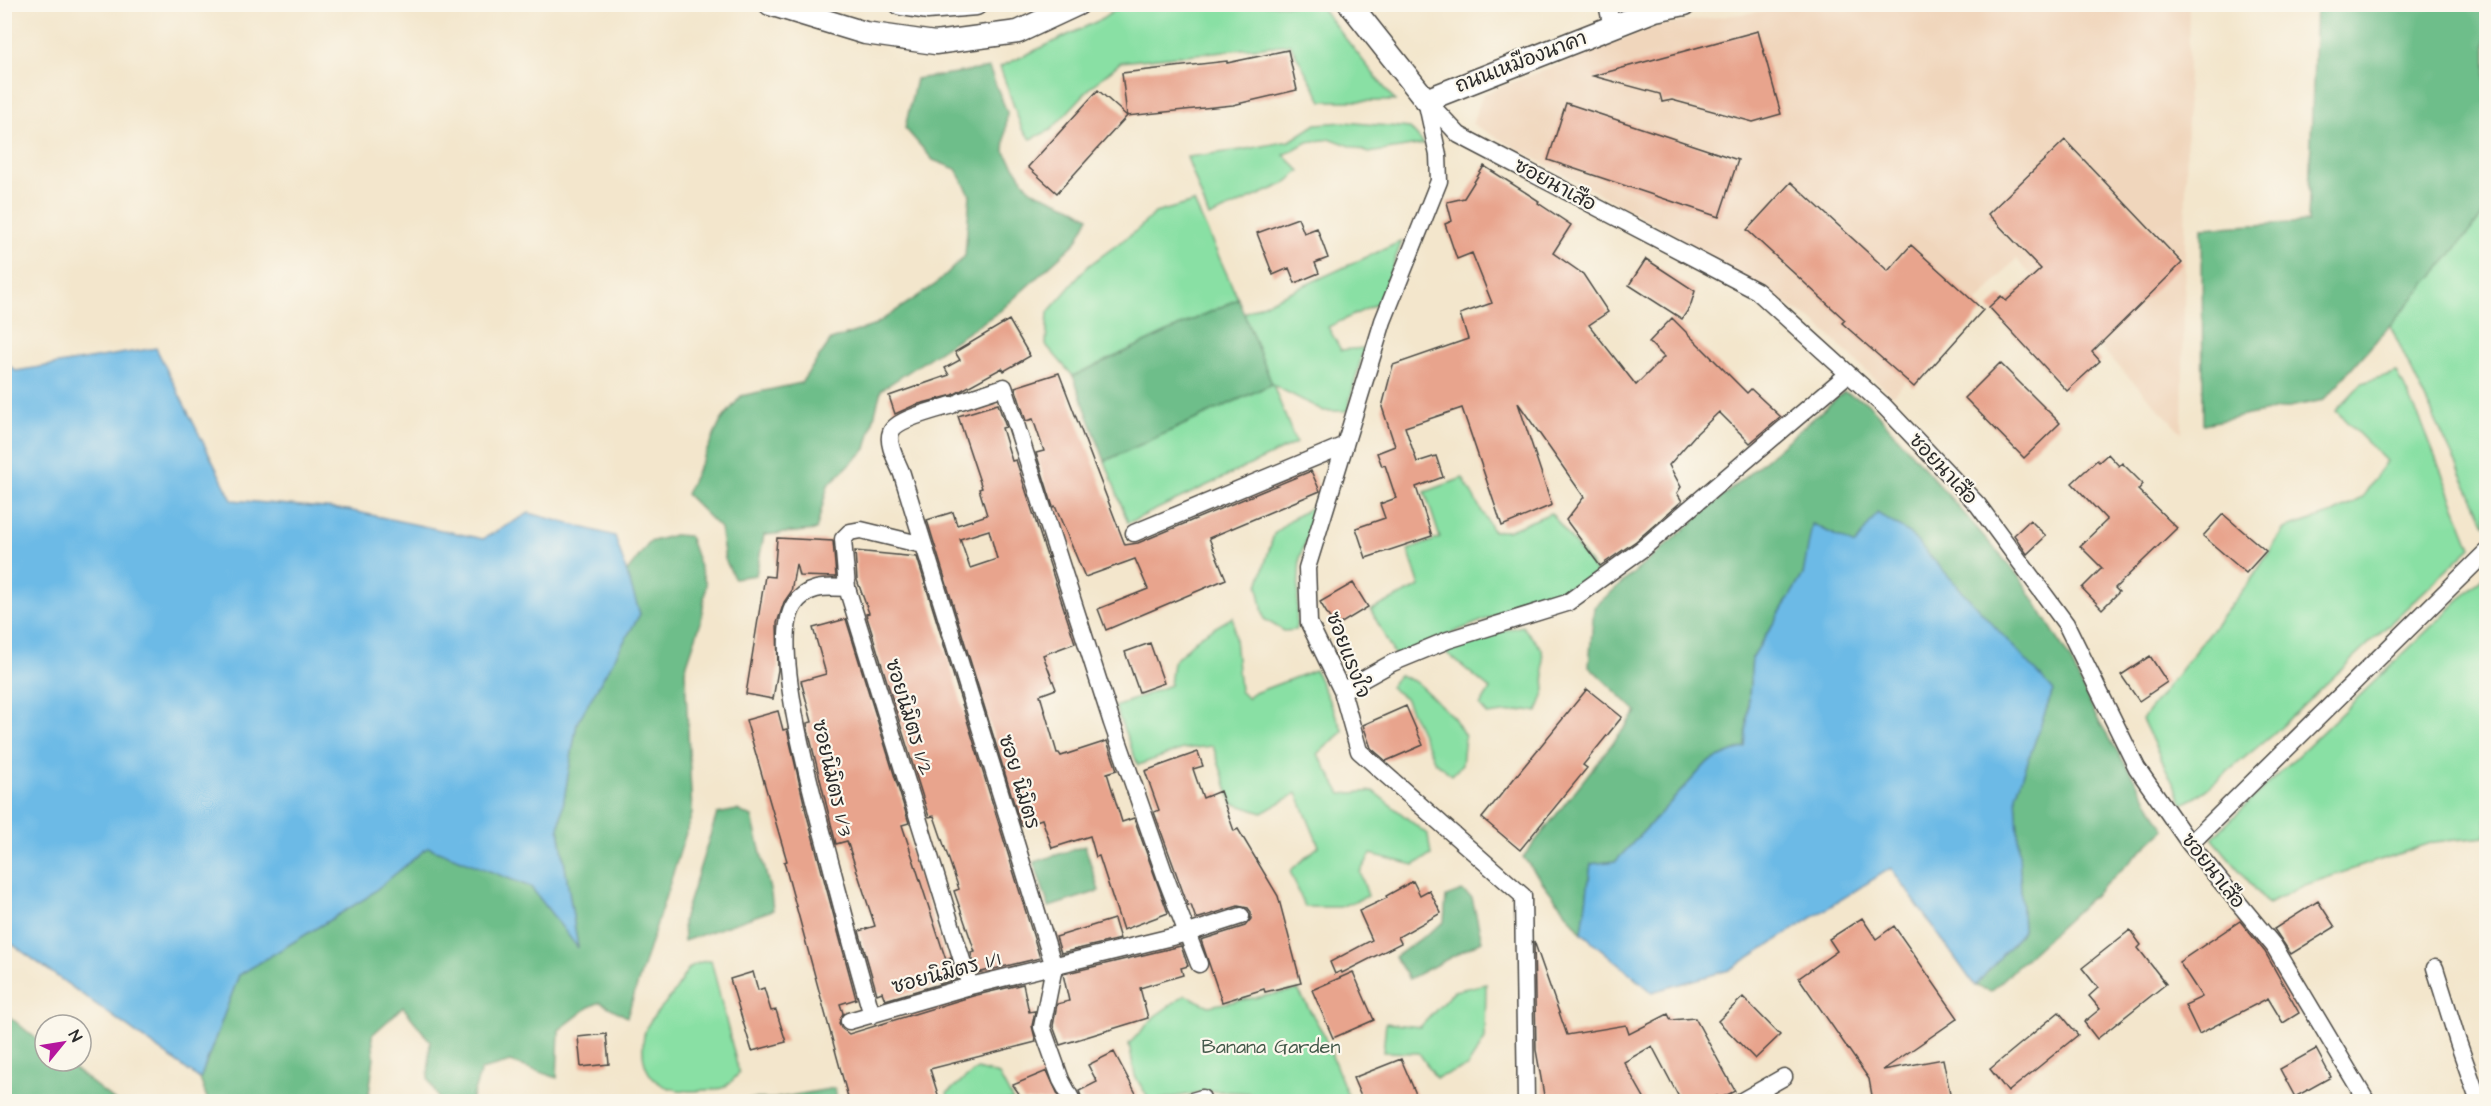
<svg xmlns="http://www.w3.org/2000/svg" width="2491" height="1106" font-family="'Architects Daughter','Playpen Sans Thai',sans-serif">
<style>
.built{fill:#f0d6bc}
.green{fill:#89e0a4;stroke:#5a8668;stroke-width:1.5}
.forest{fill:#6ebe8a;stroke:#4c745a;stroke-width:1.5}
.water{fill:#6cbae6;stroke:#4c7288;stroke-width:1.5}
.building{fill:#e8a48d;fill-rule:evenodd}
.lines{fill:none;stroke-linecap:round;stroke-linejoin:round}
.street-casing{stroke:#494743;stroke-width:19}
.secondary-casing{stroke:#494743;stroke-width:25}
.street{stroke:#fff;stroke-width:16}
.secondary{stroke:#fff;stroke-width:22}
.labels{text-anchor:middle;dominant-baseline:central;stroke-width:4.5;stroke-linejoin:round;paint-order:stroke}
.street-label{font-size:20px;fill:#2b2b2b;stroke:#fbf7ec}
.park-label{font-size:20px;fill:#425849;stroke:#fbf7ec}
</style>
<rect width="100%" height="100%" fill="#fbf7ec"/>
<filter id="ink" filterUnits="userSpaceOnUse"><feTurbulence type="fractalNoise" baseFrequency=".0167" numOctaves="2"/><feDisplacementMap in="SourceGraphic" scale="12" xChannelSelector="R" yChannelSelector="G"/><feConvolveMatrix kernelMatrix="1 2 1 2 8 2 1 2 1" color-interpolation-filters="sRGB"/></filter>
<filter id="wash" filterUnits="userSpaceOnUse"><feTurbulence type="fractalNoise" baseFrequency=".008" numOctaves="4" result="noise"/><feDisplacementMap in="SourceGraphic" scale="24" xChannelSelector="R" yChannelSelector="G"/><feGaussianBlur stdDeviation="1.35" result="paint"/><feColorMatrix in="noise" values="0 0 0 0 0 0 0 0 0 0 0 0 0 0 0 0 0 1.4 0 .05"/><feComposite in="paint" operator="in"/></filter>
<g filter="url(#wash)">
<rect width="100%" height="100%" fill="#f3e6cc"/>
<path class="built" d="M1808,5H2189L2182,433L2016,259L1892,396L1814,321L1671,233L1472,124L1483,94L1660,25Z"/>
<path class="green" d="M1124,4L1319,5L1395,101H1322L1290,44L1121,62L1091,87L1051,130L1031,139L1022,129L1000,67L1102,19Z
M1344,122L1410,128L1424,144L1369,153L1332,139L1307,142L1284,155L1300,171L1284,184L1209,217L1187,157L1241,150L1290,141L1316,124Z
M1194,202L1238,299L1073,376L1046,345L1048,312L1088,266L1137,230L1155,213Z
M2486,211V526L2390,325Z
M1402,241L1379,303L1328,327L1341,350L1364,348L1347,411H1324L1273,385L1296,443L1128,523L1105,461L1272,384L1244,313Z
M2397,372L2421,421L2471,547L2272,735L2198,796L2183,804L2142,719L2253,577L2284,529L2333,513L2362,498L2386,461L2336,411L2362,383Z
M1463,478L1493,531H1508L1551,513L1597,573L1570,590L1545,602L1489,618L1395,656L1371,610L1420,586L1408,550L1440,538L1425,492Z
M1320,502L1300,557L1296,630L1284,631L1264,619L1258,586L1274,534L1290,520Z
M2486,574V837L2434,842L2305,885L2268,904L2212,838Z
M1233,617L1240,691L1248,699L1252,694L1315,670L1343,731L1318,754L1341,794L1373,791L1428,835L1431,855L1414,865L1371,854L1360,872L1368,896L1340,907H1305L1290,871L1319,846L1297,793L1262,813L1232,803L1213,746L1183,749L1138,765L1115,707L1170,685L1173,662L1200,636Z
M1522,626L1542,649L1545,690L1537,712L1527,710L1488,715L1480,706L1490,689L1443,650L1477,637Z
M1399,675L1416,682L1454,718L1465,736L1462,765L1452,775L1435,762L1405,698L1390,687Z
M711,960L739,1073C735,1078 728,1086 722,1088C717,1090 710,1090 704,1090C664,1095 637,1080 644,1035C647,1020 664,1006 673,994C688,974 681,965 711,960Z
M1486,984L1485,1039L1467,1067L1436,1078L1419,1053L1383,1052L1386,1023L1420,1027L1454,991Z
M1298,990L1322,1031L1350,1101H1267L1250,1093L1211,1091L1150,1101L1135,1076L1129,1044L1155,1016L1185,995L1209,1006Z
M977,1069L999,1075L1013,1101H949L947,1093Z"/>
<path class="forest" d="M2316,5H2486V211L2440,268L2324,400L2203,424L2202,228L2308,222Z
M989,68L1007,112L1004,151L1030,190L1072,207L1089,217L1076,242L1000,311L881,390L866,449L828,485L816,530L764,535L756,575L734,578L725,559L720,528L686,494L721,421L741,396L801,383L831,340L873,326L935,285L965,256L970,195L956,169L933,160L905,128L916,79Z
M1238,299L1272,384L1105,461L1073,376Z
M1844,392L1867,402L2021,579L2069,657L2094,713L2165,829L1991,991L1975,986L2023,931L2016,795L2053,690L1855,545L1813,524L1803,575L1752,658L1745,747L1708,762L1616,861L1591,864L1582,933L1523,857L1637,712L1589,666L1594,607Z
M674,535L689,536L706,584L701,622L685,670L692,814L627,1017L600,1002L589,1007L559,1030L557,1078L511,1062L481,1070L471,1101H440L428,1079L430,1041L403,1007L372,1035L374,1057L368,1101H208L200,1079L239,975L366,898L428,847L531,887L578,947L559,829L577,722L640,614L626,573L650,542Z
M737,810L752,817L771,894L773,910L684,941L683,920L717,814Z
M1085,846L1099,891L1049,907L1034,862Z
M1462,891L1472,898L1482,941L1409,979L1395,957L1444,922L1446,897Z
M5,1013L45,1046V1061H64L115,1101H5Z
M834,1088L838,1101H643L658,1098L774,1099Z"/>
<path class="water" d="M156,348L232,500L348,510L483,539L529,513L615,536L640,614L577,723L559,829L578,948L531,887L428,847L366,898L239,975L200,1079L5,939V362L16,371Z
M1877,513L1909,533L2053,690L2016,795L2023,931L1975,986L1891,868L1729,970L1652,992L1582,933L1591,864L1616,861L1708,762L1745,747L1752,658L1803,575L1812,524L1855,545Z"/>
<g id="blocks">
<path class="building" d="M1758,31L1781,114L1753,122L1672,100L1662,102L1660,94L1593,76Z
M1288,50L1297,90L1233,105L1127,116L1122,73L1227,61V63Z
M1098,90L1127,116L1057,193L1028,167Z
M1566,103L1738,160L1719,217L1548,160Z
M2065,140L2182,263L2092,352L2100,361L2067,391L1989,307L2001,296L2006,301L2041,269L1988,214Z
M1484,166L1539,201L1538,203L1571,225L1553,253L1583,274L1608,312L1589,325L1636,385L1664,357L1649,342L1672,318L1747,393L1751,389L1781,417L1750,443L1719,412L1696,434L1669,465L1681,487L1677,493L1682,501L1636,541L1600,566L1566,520L1584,497L1518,403L1552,505L1502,526L1462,408L1405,427L1417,462L1436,456L1443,477L1416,487L1432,536L1366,558L1356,528L1385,518L1380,504L1396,498L1385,465L1382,466L1377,453L1395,446L1382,407L1393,365L1468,339L1460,314L1492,303L1472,253L1457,259L1445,224L1452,221L1447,202L1464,198Z
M1791,182L1888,271L1911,245L1983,310L1914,387L1842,323L1845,320L1747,230Z
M1298,218L1304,233L1317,228L1328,258L1315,263L1319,273L1295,283L1289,268L1273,275L1257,233Z
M1646,259L1695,291L1690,307L1682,319L1629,285Z
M1009,320L1030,356L1004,371L1002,368L953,395L915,405L895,414L889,396L949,375L945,368L960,360L955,352Z
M2000,363L2060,423L2024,458L1965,398Z
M1059,373L1125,545L1138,543L1311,471L1320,491L1209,538L1226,579L1106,630L1098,609L1148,589L1135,559L1085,577L1055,506L1053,507L1036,453L1044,451L1033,419L1026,421L1015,387Z
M998,404L1006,427L1002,428L1012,461L1016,460L1075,643L1043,655L1056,689L1040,695L1057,753H1059L1061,756L1107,741L1117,770L1107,773L1122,822L1134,818L1168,913L1123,930L1099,856L1096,857L1090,836L1052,848L1042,819L1021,826L927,520L953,512L957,525L987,515L979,489L982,488L958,416ZM989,530L997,559L970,568L960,539Z
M2108,454L2119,466L2122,463L2143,484L2138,490L2177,528L2115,588L2119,592L2102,609L2082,588L2102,568L2080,546L2107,520L2072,483L2097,460L2099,462Z
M2223,514L2266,551L2246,573L2203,536Z
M2030,520L2046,536L2027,554L2014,535Z
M777,538L833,541L836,577L799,576L796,564L791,592L784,602L777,623L778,670L773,699L746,694L765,576L774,577Z
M855,551L917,557L1040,958L977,973L971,953L975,952L954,891L959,889L934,816L929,817L866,614L869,613L857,580Z
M1353,583L1368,607L1335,627L1320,602Z
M846,619L909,823L902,825L946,960L951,958L957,979L885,1000L882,992L877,994L859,931L875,926L847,841L836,844L808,730L807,723L812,722L801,681L826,674L813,628Z
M1150,643L1164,683L1139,692L1125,652Z
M2150,656L2167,682L2139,701L2121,675Z
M1587,689L1622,717L1583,765L1587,768L1520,850L1482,818Z
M1406,706L1423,745L1386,761L1371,748L1363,725Z
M778,711L783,730L787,729L806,812L856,999L840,1004L843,1013L839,1023L841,1028L849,1034L973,996L1023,984L1029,1012L1035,1011L1032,1026L1036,1042L930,1069L940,1101H849L784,862L787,861L746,720Z
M1198,752L1203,766L1193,769L1203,798L1220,791L1234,831L1238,829L1278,896L1301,983L1265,992L1264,989L1222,1002L1201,940L1245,926L1251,919V912L1248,908L1238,906L1196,919L1191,905L1188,906L1154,812L1159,810L1145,771Z
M1413,881L1420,895L1429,890L1441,913L1398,937L1401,943L1342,973L1341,971L1335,974L1330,962L1372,940L1359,911L1387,898L1386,896Z
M2318,901L2335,927L2291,954L2274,929Z
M1862,918L1876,939L1894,926L1958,1018L1883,1070L1943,1059L1951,1098L1926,1101H1873L1869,1079L1799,978L1837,951L1829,939Z
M1114,919L1120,939L1061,953L1056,937Z
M2240,921L2265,952L2299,1013L2283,1023L2268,998L2199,1034L2185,1005L2202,997L2179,962Z
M2130,930L2141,945L2138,948L2166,984L2097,1039L2084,1022L2100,1009L2089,996L2098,988L2082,968Z
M1534,941L1567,1035L1626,1025L1629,1034L1668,1014L1671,1020L1695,1018L1735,1091L1719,1099L1717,1096L1707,1101H1681L1652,1046L1624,1062L1646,1101H1545L1536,1050Z
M1181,946L1188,966L1181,968L1183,975L1140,988L1148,1018L1060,1045L1053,1026L1057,1004L1069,1001L1063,974Z
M753,972L758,990L764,988L771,1011L776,1010L786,1042L752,1051L730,979Z
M1353,972L1374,1020L1333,1038L1312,990Z
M1743,997L1780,1035L1755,1059L1718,1021Z
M2059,1012L2078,1035L2008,1092L1990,1069Z
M606,1034L609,1064L581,1067L578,1037Z
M2316,1049L2331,1077L2295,1097L2280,1069Z
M1114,1052L1140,1101H1083L1079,1091L1097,1082L1088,1065Z
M1401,1059L1419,1101H1363L1353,1078Z
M1047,1071L1061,1101H1024L1013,1085Z"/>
</g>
</g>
<g filter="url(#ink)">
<use href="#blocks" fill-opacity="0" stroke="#494743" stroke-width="1.5"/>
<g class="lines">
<defs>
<path id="street" d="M1607,4L1612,27
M1426,100L1459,135L1757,291L1884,406L1978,505L2066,624L2137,768L2190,844L2274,946L2367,1102
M1426,100L1438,155L1439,181L1383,321L1307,568L1309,623L1342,691L1359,751L1523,896L1526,1102
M961,401L1004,387L1112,723L1167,881L1199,964
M952,405C939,409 896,419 891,432C886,444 898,463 902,474L1054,967L1042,1027L1061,1080L1073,1102
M1134,533L1345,445
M923,545L861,530L850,532L843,539L847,588L970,986
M847,588C826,587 807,585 794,605C768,646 818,815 831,865C844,915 857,965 872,1015
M1342,691L1392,663L1448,640L1567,603L1642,549L1848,374
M2190,844L2486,552
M2435,968L2458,1042L2479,1102
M849,1021L970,986L1188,933L1241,916
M1189,1102L1202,1098
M1740,1102L1784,1077"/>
<path id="secondary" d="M770,4L865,33L935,43L1018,32L1078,4
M901,4L927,8L976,4
M1350,4L1426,100L1655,10L1685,4"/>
</defs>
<use href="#street" class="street-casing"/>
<use href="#secondary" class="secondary-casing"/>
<use href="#street" class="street"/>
<use href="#secondary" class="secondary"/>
</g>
</g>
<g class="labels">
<g class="street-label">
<text transform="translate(1521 62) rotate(-21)">ถนนเหมืองนาคา</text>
<text transform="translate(1555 185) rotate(28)">ซอยนาเสือ</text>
<text transform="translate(1943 469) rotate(47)">ซอยนาเสือ</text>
<text transform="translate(1348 655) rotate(69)">ซอยแรงใจ</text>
<text transform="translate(909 717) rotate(73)">ซอยนิมิตร 1/2</text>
<text transform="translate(832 778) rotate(77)">ซอยนิมิตร 1/3</text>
<text transform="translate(1019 782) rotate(73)">ซอย นิมิตร</text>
<text transform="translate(2213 871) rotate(52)">ซอยนาเสือ</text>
<text transform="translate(946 973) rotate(-15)">ซอยนิมิตร 1/1</text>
</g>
<g class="park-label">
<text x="1271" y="1047">Banana Garden</text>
</g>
</g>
<rect width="2491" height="1106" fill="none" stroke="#fbf7ec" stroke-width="24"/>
<g transform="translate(63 1043) rotate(60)"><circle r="28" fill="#fbf7ec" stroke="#a8a59f" stroke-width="1.5"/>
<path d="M0-4.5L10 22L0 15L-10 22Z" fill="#b5179e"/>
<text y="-9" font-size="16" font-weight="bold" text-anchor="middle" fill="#2b2b2b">N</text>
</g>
</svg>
